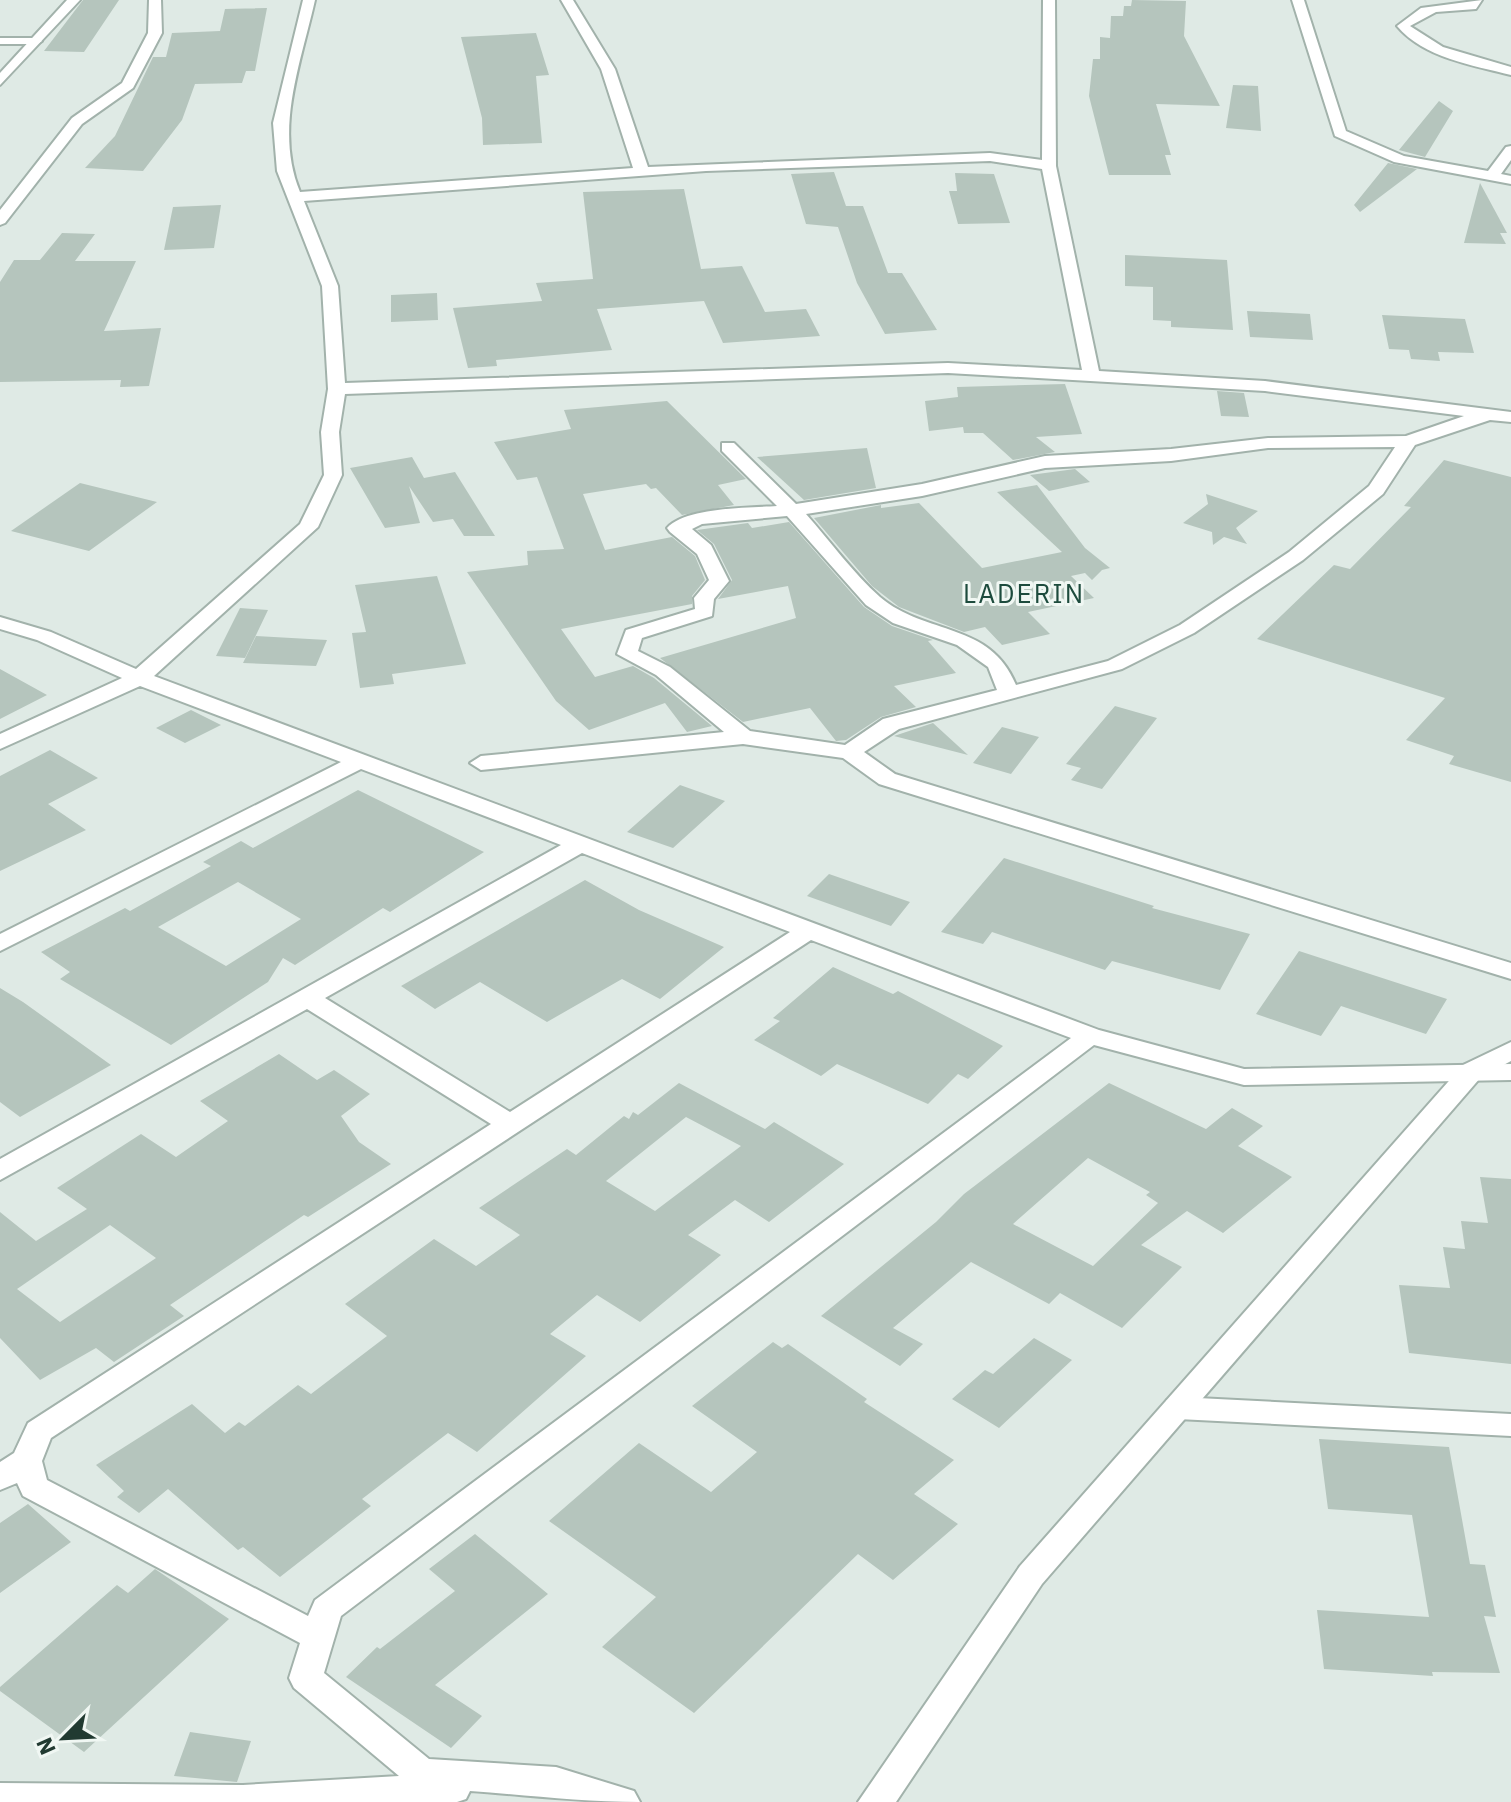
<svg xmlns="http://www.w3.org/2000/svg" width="1511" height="1802" font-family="'IBM Plex Sans',sans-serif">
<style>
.building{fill:#b5c5bd;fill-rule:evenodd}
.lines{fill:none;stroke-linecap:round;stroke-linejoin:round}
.service-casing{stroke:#a2b2ab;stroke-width:4}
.minor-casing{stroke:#a2b2ab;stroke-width:4}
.tertiary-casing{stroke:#a2b2ab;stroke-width:4}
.service{fill:#fff;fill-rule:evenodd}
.minor{fill:#fff;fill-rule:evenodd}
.tertiary{fill:#fff;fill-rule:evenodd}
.labels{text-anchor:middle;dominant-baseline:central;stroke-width:6;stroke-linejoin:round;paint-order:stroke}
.quarter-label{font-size:26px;letter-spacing:2px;fill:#1d4b3d;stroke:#f0f7f3}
</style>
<rect width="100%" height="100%" fill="#dfeae5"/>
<path class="building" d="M83,0H119L84,52L44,51Z
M1132,0L1186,1L1184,36L1220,106L1156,104L1171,155H1165L1171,175H1109L1089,96L1093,59H1100V37L1110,38L1111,16H1123L1124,6H1131Z
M267,8L255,71H246L242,83L195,84L182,120L143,171L85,168L115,136L153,57H166L172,33L220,31L225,9Z
M536,33L549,75L536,76L542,143L483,145L482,118L461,37Z
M1233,85L1258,86L1261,131L1226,128Z
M1439,101L1453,111L1425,157L1399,150Z
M1388,163L1417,169L1360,212L1354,205Z
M834,172L846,206H863L888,273H902L937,330L885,334L857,283L838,227L806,224L791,174Z
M955,173L994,174L1010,223L958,224L949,191H957Z
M1480,183L1507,233H1500L1506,244L1464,243Z
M684,189L701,269L742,266L765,312L806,309L820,336L723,343L704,301L597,309L612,350L496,360L497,366L468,368L453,308L542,301L536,283L593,279L583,192Z
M221,205L214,248L164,250L173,207Z
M62,233L95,234L75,261H136L104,331L161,328L149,386L120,387L121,380L0,382V282L14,260H40Z
M1125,255L1227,260L1233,330L1171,327V321L1153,320V287L1125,286Z
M437,293L438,320L391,322V295Z
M1247,311L1310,314L1313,340L1250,337Z
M1382,315L1465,319L1474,353L1438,352L1440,361L1411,359L1409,350L1389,349Z
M1065,384L1082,434L1036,437L1055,452L1013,460L983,433H964L963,427L929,431L925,401L958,397L957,387Z
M1217,391L1244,393L1249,417L1221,416Z
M667,401L746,479L718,485L734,505L682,515L656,488L651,489L646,484L583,494L605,550L672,537L695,556L705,580L692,596V604L561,629L595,677L633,666L654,678L712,726L687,732L665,703L589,730L556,701L467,572L528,565L527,551L564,549L537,477L517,480L494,442L571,429L564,410Z
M867,448L876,488L804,500L757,457Z
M412,457L424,478L455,472L495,536H464L453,519L433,522L409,486L420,523L385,528L350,468Z
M1444,460L1511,477V782L1449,764L1454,756L1406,740L1445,698L1257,639L1334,565L1350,569L1411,507L1404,506Z
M1075,469L1090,482L1049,491L1030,475Z
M80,483L157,502L89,551L11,531Z
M1037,485L1085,548L1110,568L1102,570L1092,580L1085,573L1071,576L1094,598L1028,612L1050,634L1002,645L985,627L964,632L899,607L872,586L814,518L881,505V508L919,503L982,568L1062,552L997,492Z
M1206,494L1258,511L1236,528L1247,544L1224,537L1213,545L1212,532L1183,523L1208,504Z
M789,522L864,607L892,626L933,640L928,641L956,673L894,686L916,707L881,717L846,740L836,741L810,708L743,722L660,658L796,618L788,586L718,599L732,580L714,544L697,530L748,523L752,528Z
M437,576L466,664L392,674L394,684L360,688L352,633L366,632L355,585Z
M240,608L268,610L245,658L216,656Z
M256,636L327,640L316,666L243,663Z
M0,669L47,695L0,719Z
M1115,706L1157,718L1102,789L1071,780L1081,768L1066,764Z
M191,710L221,725L185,743L156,728Z
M933,723L968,755L894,736Z
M1002,727L1039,737L1011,774L973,763Z
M50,750L98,778L48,804L86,830L0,871V776Z
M680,785L725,801L673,848L627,832Z
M358,790L484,852L390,912L383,908L295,965L283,958L268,982L171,1045L60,979L70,972L41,952L125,908L130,911L211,866L203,862L241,841L253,848ZM238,882L301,919L226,966L158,927Z
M1004,858L1154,906L1152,908L1250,934L1220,990L1112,961L1105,970L992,932L983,944L941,932Z
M829,874L910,902L891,926L807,896Z
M585,880L639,910L724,947L660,999L622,979L547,1022L480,982L435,1009L401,986Z
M1299,951L1447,999L1426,1034L1341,1006L1321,1036L1256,1014Z
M833,967L893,994L898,991L1003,1046L968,1079L958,1074L928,1104L837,1064L821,1076L754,1040L780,1021L773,1018Z
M0,988L23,1002L111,1065L20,1117L0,1102Z
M279,1054L317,1080L334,1070L370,1094L341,1116L359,1142L391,1164L308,1217L304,1215L170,1305L184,1316L114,1362L96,1348L40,1380L0,1338V1212L36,1241L87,1209L57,1188L141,1134L176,1157L228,1121L200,1101ZM110,1225L156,1258L60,1322L17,1289Z
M679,1083L765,1129L774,1122L844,1164L769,1222L735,1200L688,1235L721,1255L640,1322L597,1295L550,1334L586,1356L477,1452L448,1433L362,1499L371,1506L280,1577L243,1547L238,1550L168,1489L139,1513L117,1497L124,1491L96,1465L192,1404L225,1433L239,1422L245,1426L298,1385L311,1394L387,1336L345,1304L434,1239L476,1266L520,1235L479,1208L567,1149L576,1155L624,1116L629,1119L633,1112L638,1115ZM686,1117L741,1146L655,1211L606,1181Z
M1109,1083L1206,1129L1232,1108L1263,1126L1238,1146L1292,1177L1223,1233L1187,1211L1141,1245L1182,1267L1122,1328L1060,1293L1049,1304L971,1262L893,1328L923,1344L900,1366L821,1316L936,1222L964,1194ZM1088,1158L1150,1192L1146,1195L1158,1203L1093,1266L1013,1224Z
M1480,1177L1511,1179V1364L1409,1353L1399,1285L1450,1288L1443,1247L1465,1249L1461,1221L1488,1223Z
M1034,1338L1072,1360L999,1428L952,1399L985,1370L993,1374Z
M773,1342L782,1348L788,1344L867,1399L864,1402L954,1460L914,1494L958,1524L893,1580L858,1554L694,1713L602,1647L656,1597L549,1521L639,1443L711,1492L757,1452L692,1406Z
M1319,1439L1449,1447L1470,1564L1485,1565L1496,1617L1484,1616L1500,1673L1432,1672L1433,1676L1324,1669L1317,1610L1429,1617L1412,1515L1328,1509Z
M28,1504L71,1542L0,1593V1523Z
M475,1534L548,1594L435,1685L482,1716L451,1748L346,1677L377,1647L380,1649L455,1591L429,1569Z
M155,1569L229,1619L84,1752L0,1691V1687L117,1585L128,1593Z
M190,1732L251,1741L237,1782L174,1776Z"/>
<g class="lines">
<defs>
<path id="service" d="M0,38H37L42,41L37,44H0Z"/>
<path id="minor" d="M67,0H80L0,85V73Z
M149,0H161L162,33L133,88L82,124L5,223L0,225V210L72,118L122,83L148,33Z
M303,0H315C301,63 274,129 300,192L633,168L601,69L561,0H573L615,69L648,167L990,153L1042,160L1043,0H1055L1056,166L1099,371L1265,381L1511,412V422L1490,420L1415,445L1383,494L1303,560L1194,633L1122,669L899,729L864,752L895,774L1511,963V979L879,784L843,758L743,744L481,770L470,763L481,756L724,732L656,675L617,654L626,630L695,609L694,598L709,580L697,554L670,532L667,528C686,507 749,508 777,506L722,451V443H734L796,504L922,484L1045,456L1171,449L1268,438L1406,436L1464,416L1265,391L948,373L345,394L339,432L342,475L318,527L154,676L1099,1030L1244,1069L1511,1064V1080L1244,1085L1094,1045L341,1616L324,1673L429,1759L556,1767L634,1791L640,1802C582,1802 527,1795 470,1791L466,1799L457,1802H0V1783L243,1785L399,1776L294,1688L289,1678L300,1643L23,1496L17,1483L0,1490V1462L14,1453L28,1423L491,1124L307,1009L0,1180V1159L561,845L361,769L0,951V934L341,762L140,686L0,749V734L122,678L37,640L0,629V617L51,632L136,669L300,524L324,475L321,432L328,389L322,286L277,171L273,123ZM990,161L1042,169L1082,370L948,363L345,383L338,286L304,201L706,171ZM1395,447L1369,486L1289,552L1180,625L1108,661L1016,685C990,621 926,636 880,597C853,573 830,541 806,514L922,496L1045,468L1171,461L1268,448ZM787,516L866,605L893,623L957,645L988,667L997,690L883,719L845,745L750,731L670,667L638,651L642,638L712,616L714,599L729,581L711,545L692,529L702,524ZM582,853L790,932L510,1112L325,998ZM811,940L1071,1038L315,1600L308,1616L47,1480L42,1461L51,1438Z
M1292,0H1304L1346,131L1404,156L1488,171L1506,147L1511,146V160L1501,174L1511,176V184L1394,162L1335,136Z
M1482,0L1476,9L1436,12L1410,26L1443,47L1511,67V75C1472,65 1424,58 1397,26L1421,8Z
M1178,1397L1511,1414V1436L1178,1419L1167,1416L1163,1408L1167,1400Z"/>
<path id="tertiary" d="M1511,1042V1061L1481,1077L1042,1584L896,1802H858L1020,1566L1463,1065Z"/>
</defs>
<use href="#service" class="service-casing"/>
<use href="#minor" class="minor-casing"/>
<use href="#tertiary" class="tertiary-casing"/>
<use href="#service" class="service"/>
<use href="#minor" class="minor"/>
<use href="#tertiary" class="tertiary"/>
</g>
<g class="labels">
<g class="quarter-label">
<text x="1024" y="593">LADERIN</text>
</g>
</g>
<g transform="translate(64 1738) rotate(246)" stroke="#f0f7f3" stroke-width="6" paint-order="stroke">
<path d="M0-6L14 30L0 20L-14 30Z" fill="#213a31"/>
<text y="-12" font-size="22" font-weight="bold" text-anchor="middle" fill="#213a31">N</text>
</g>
</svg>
